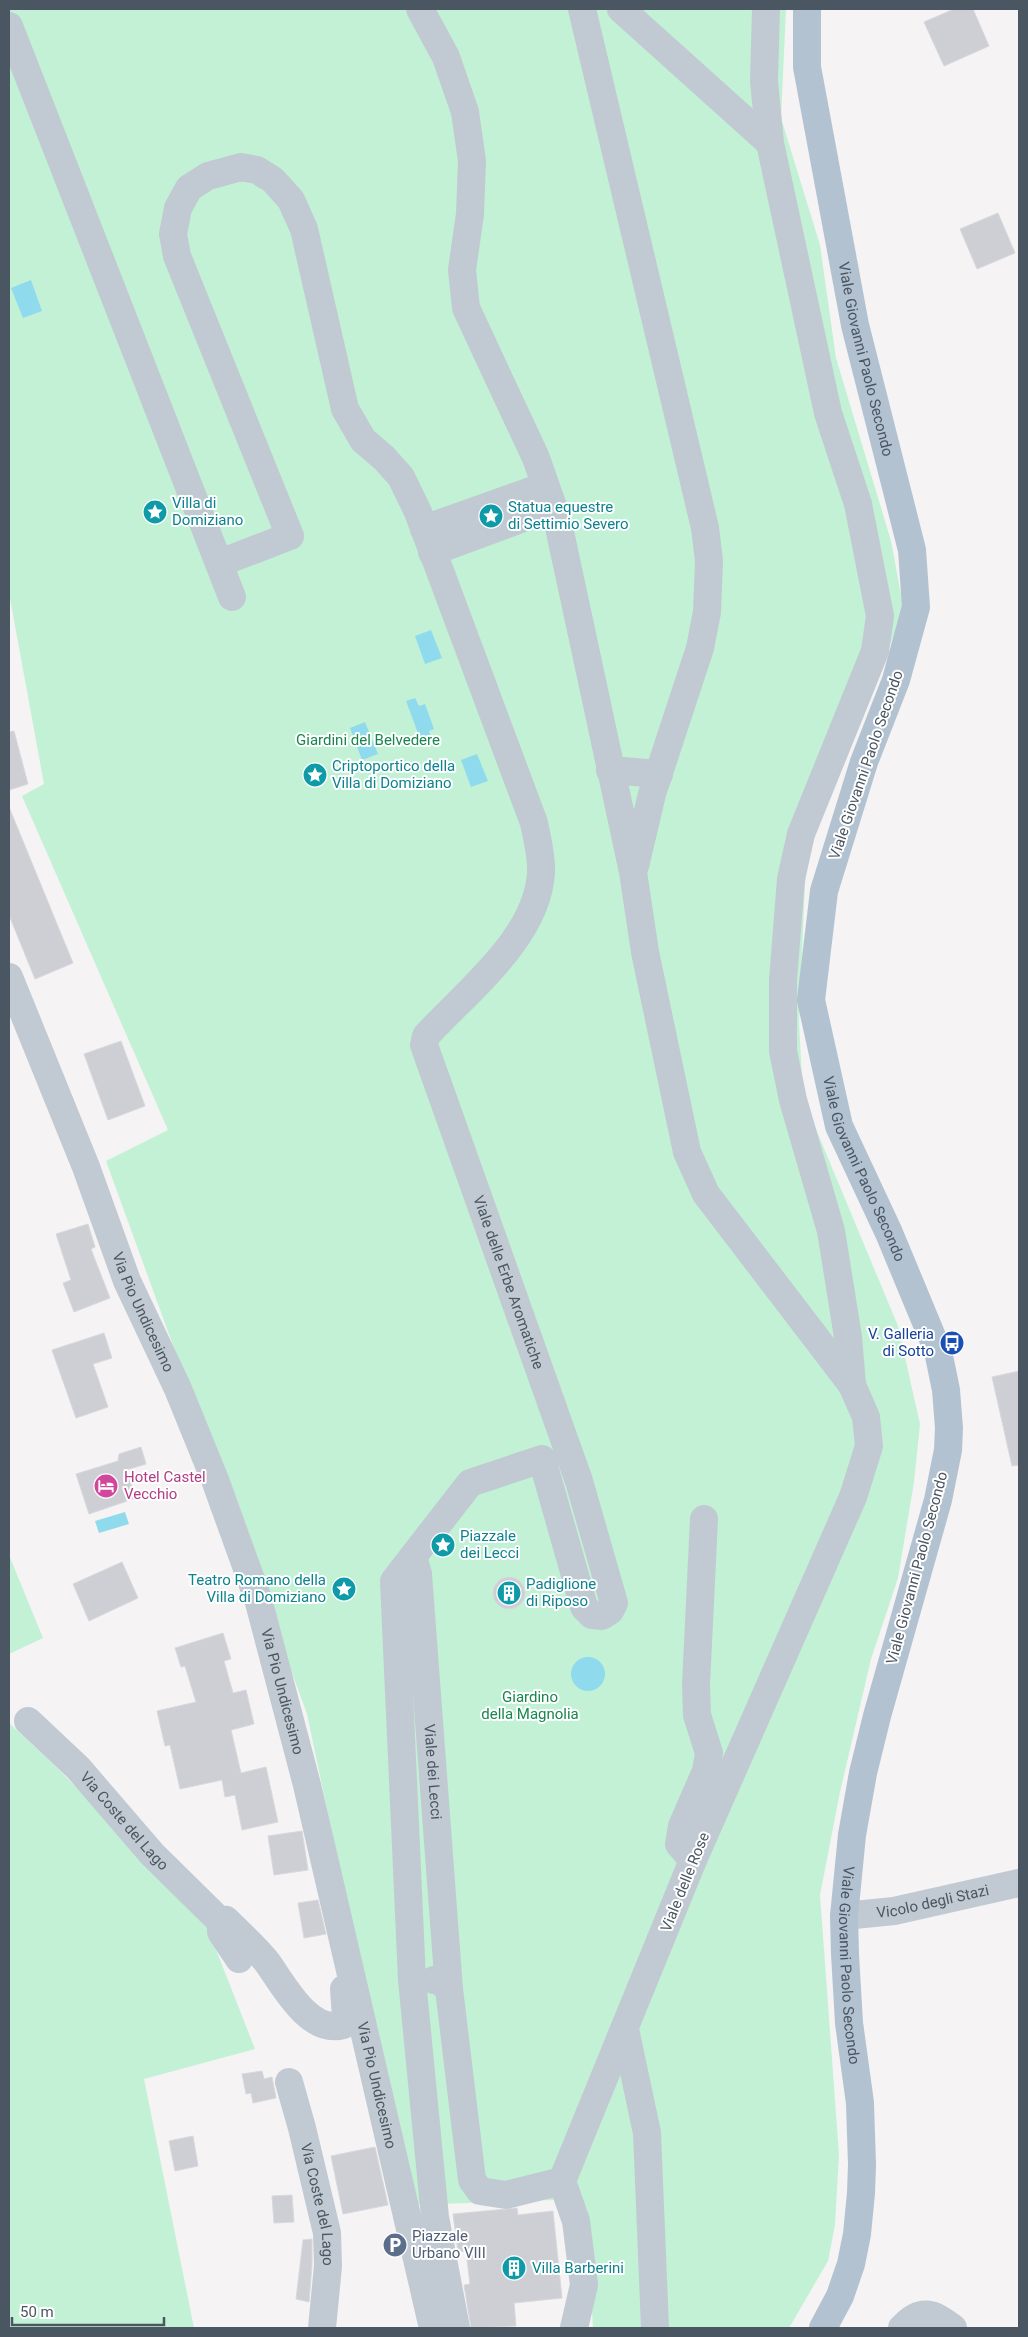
<svg xmlns="http://www.w3.org/2000/svg" width="1028" height="2337" font-family="Roboto,sans-serif">
<style>
.green{fill:#c3f1d5}
.water{fill:#90daee}
.building{fill:#cdcfd5;stroke:#d7d9de}
.lines{fill:none;stroke-linecap:round;stroke-linejoin:round}
.minor{stroke:#c1cad2;stroke-width:28}
.major{stroke:#b3c2d1;stroke-width:28}
.labels{text-anchor:middle;dominant-baseline:central;stroke-width:4;stroke-linejoin:round;paint-order:stroke}
.street-label{font-size:15px;fill:#4a5661;stroke:#fff}
.culture-label{font-size:15px;fill:#0d838f;stroke:#fff;text-anchor:start}
.park-label{font-size:15px;fill:#17864f;stroke:#fff}
.transit-label{font-size:15px;fill:#164399;stroke:#fff;text-anchor:end}
.hotel-label{font-size:15px;fill:#b23c85;stroke:#fff;text-anchor:start}
.service-label{font-size:15px;fill:#4e5e75;stroke:#fff;text-anchor:start}
</style>
<rect width="100%" height="100%" fill="#f5f3f3"/>
<path class="green" d="M9,9H786L781,118L820,245L836,358L891,541L904,611L810,839L805,884L799,1022L803,1098L898,1326L920,1424L914,1482L898,1578L871,1659L840,1792L820,1895L839,2155L835,2225L828,2261L789,2328H593L587,2227L582,2199L410,2205L307,1714L106,1161L168,1130L22,796L44,784L9,593Z
M9,1555L43,1638L9,1654Z
M9,1723L53,1764L202,1914L255,2049L144,2079L194,2328H9Z"/>
<path class="water" d="M31,280L42,311L23,318L11,288Z
M431,630L442,658L425,664L415,636Z
M415,698L419,706L425,704L434,729L429,731L432,741L422,744L406,701Z
M365,722L378,754L362,760L350,728Z
M477,754L488,781L471,787L461,760Z
M125,1512L129,1524L99,1533L95,1521Z
M571 1674a17 17 0 1 1 34 0a17 17 0 1 1-34 0Z"/>
<path class="building" d="M954,9H973L989,46L944,66L924,22Z
M998,213L1015,253L977,269L960,229Z
M14,731L28,784L9,790V732Z
M9,807L73,963L35,979L9,915Z
M121,1041L145,1106L108,1120L84,1054Z
M88,1224L95,1247L91,1249L110,1298L74,1312L63,1283L71,1280L56,1234Z
M104,1333L112,1358L93,1364L108,1407L76,1418L52,1350Z
M1019,1371V1465L1012,1466L992,1377Z
M141,1447L146,1464L126,1470L136,1498L89,1514L76,1474L118,1461L119,1454Z
M122,1562L138,1598L89,1621L73,1584Z
M493 1593a16 16 0 1 1 32 0a16 16 0 1 1-32 0Z
M223,1633L231,1659L224,1661L233,1693L246,1690L254,1724L231,1730L241,1773L266,1767L278,1822L242,1830L235,1795L225,1797L222,1780L180,1789L170,1745L165,1746L157,1711L196,1702L185,1666L181,1667L175,1648Z
M302,1831L308,1870L274,1875L268,1836Z
M318,1900L326,1934L304,1938L298,1903Z
M262,2071L264,2079L272,2077L276,2098L253,2103L251,2093L246,2094L242,2074Z
M193,2136L198,2166L175,2171L169,2141Z
M375,2147L388,2205L343,2214L331,2156Z
M292,2195L294,2222L274,2223L272,2196Z
M517,2208L518,2215L553,2211L562,2298L514,2303L516,2326L471,2328L464,2285L470,2284L466,2251L458,2252L453,2214Z
M312,2239V2265L309,2302L296,2299L303,2240Z"/>
<g class="lines">
<g class="minor">
<path d="M420,9L446,57L465,112L472,161L470,214L462,270L466,308L536,458L557,518L633,872L645,952L687,1152L706,1194L852,1385L866,1417L869,1446L853,1497L693,1860L562,2181L576,2221L584,2285L574,2328"/>
<path d="M582,9L705,528L709,561L707,612L700,648L652,794L635,866"/>
<path d="M621,9L770,143L828,413L858,504L880,616L875,651L801,834L791,879L783,980V1051L793,1100L831,1231L848,1337L852,1385"/>
<path d="M766,9L764,81L770,143"/>
<path d="M9,26L232,597"/>
<path d="M424,529L545,486"/>
<path d="M432,552L553,507"/>
<path id="s1" d="M220,563L290,536L177,256L173,234L178,208L189,188L208,176L241,167L257,170L273,180L291,200L304,229L345,409L363,440L384,458L401,477L418,512L534,823C537,839 542,856 541,873C537,938 467,991 426,1036L424,1045L579,1481L614,1603L610,1611L602,1616L592,1615L584,1607L542,1459L470,1483L394,1581L412,1980L435,2217L456,2328"/>
<path d="M610,770L659,774"/>
<path id="s2" d="M9,977L86,1167L127,1281L178,1389L215,1480L258,1599L307,1785L433,2328"/>
<path id="s3" d="M413,1557L418,1574L449,1989"/>
<path id="s4" d="M28,1721L78,1768L152,1854L221,1922"/>
<path d="M693,1860L679,1844L682,1826L706,1771L709,1753L697,1715L696,1685L704,1519"/>
<path id="s5" d="M844,1916L894,1911L1019,1883"/>
<path d="M239,1959L221,1932V1922L226,1920C240,1934 255,1947 267,1962C283,1984 309,2035 343,2025L346,2017L344,1989"/>
<path d="M434,1980H438L449,1989L472,2180L480,2191L506,2195L562,2181"/>
<path d="M625,2029L647,2133L655,2328"/>
<path id="s6" d="M289,2082L302,2128L327,2233L328,2266L322,2328"/>
<path d="M902,2328C921,2307 933,2313 953,2328"/>
</g>
<path class="major" id="s7" d="M807,9V67L855,325L912,550L916,607L896,680L864,762L824,891L811,1000L839,1126L889,1233L938,1351L946,1390L949,1428L948,1450L938,1500L877,1716L863,1773L852,1835L844,1916L845,1954L849,2023L860,2103L862,2165L861,2193L857,2234L851,2264L840,2296L823,2328"/>
</g>
<defs>
<symbol id="sight-disc" viewBox="-11 -11 22 22"><circle r="9.5" fill="#0f9aa8" stroke="#fff"/><path d="M0-6L1.8-2.2L6-1.7L2.9 1.2L3.7 5.4L0 3.3L-3.7 5.4L-2.9 1.2L-6-1.7L-1.8-2.2Z" fill="#fff"/></symbol>
<symbol id="bus-disc" viewBox="-11 -11 22 22"><circle r="9.5" fill="#1a4fb4" stroke="#fff"/><path d="M-5-6H5V4H4V6H2V4H-2V6H-4V4H-5ZM-3.5-4V0h7V-4ZM-3.5 1.2v1.5H-2V1.2ZM2 1.2v1.5H3.5V1.2Z" fill="#fff"/></symbol>
<symbol id="hotel-disc" viewBox="-11 -11 22 22"><circle r="9.5" fill="#d1479c" stroke="#fff"/><path d="M-6-4.5h1.5V1H6V5H4.5V3h-9V5H-6ZM-4 0a1.8 1.8 0 1 1 3.6 0ZM.5 0V-2.5h3Q6-2.5 6 0Z" fill="#fff"/></symbol>
<symbol id="building-disc" viewBox="-11 -11 22 22"><circle r="9.5" fill="#0f9aa8" stroke="#fff"/><path d="M-4-6H4V6H1V3H-1V6H-4ZM-2.5-4.3h1.7v1.8h-1.7ZM.8-4.3h1.7v1.8H.8ZM-2.5-1h1.7V.8h-1.7ZM.8-1h1.7V.8H.8Z" fill="#fff"/></symbol>
<symbol id="parking-disc" viewBox="-11 -11 22 22"><circle r="9.5" fill="#5c6f8a" stroke="#fff"/><path d="M-3.5-5.5H1a3.5 3.5 0 0 1 0 7H-1V5.5H-3.5ZM-1-3.4V-.6H.8a1.4 1.4 0 0 0 0-2.8Z" fill="#fff"/></symbol>
</defs>
<g fill-rule="evenodd">
<use href="#sight-disc" x="141" y="498" width="28" height="28"/>
<use href="#sight-disc" x="477" y="502" width="28" height="28"/>
<use href="#sight-disc" x="301" y="761" width="28" height="28"/>
<use href="#bus-disc" x="938" y="1329" width="28" height="28"/>
<use href="#hotel-disc" x="92" y="1472" width="28" height="28"/>
<use href="#sight-disc" x="429" y="1531" width="28" height="28"/>
<use href="#sight-disc" x="330" y="1575" width="28" height="28"/>
<use href="#building-disc" x="495" y="1579" width="28" height="28"/>
<use href="#parking-disc" x="381" y="2231" width="28" height="28"/>
<use href="#building-disc" x="500" y="2254" width="28" height="28"/>
</g>
<g class="labels">
<g class="street-label">
<text stroke="none"><textPath href="#s7" startOffset="356">Viale Giovanni Paolo Secondo</textPath></text>
<text transform="translate(866 765) rotate(-71)">Viale Giovanni Paolo Secondo</text>
<text stroke="none"><textPath href="#s7" startOffset="1196">Viale Giovanni Paolo Secondo</textPath></text>
<text stroke="none"><textPath href="#s1" startOffset="1759">Viale delle Erbe Aromatiche</textPath></text>
<text stroke="none"><textPath href="#s2" startOffset="361">Via Pio Undicesimo</textPath></text>
<text transform="translate(917 1568) rotate(-75)">Viale Giovanni Paolo Secondo</text>
<text stroke="none"><textPath href="#s2" startOffset="766">Via Pio Undicesimo</textPath></text>
<text stroke="none"><textPath href="#s3" startOffset="216">Viale dei Lecci</textPath></text>
<text stroke="none"><textPath href="#s4" startOffset="139">Via Coste del Lago</textPath></text>
<text transform="translate(685 1882) rotate(-68)">Viale delle Rose</text>
<text stroke="none"><textPath href="#s5" startOffset="90">Vicolo degli Stazi</textPath></text>
<text stroke="none"><textPath href="#s7" startOffset="2021">Viale Giovanni Paolo Secondo</textPath></text>
<text stroke="none"><textPath href="#s2" startOffset="1171">Via Pio Undicesimo</textPath></text>
<text stroke="none"><textPath href="#s6" startOffset="126">Via Coste del Lago</textPath></text>
</g>
<g class="culture-label">
<text x="172" y="503">Villa di<tspan x="172" dy="17">Domiziano</tspan></text>
<text x="508" y="507">Statua equestre<tspan x="508" dy="17">di Settimio Severo</tspan></text>
<text x="332" y="766">Criptoportico della<tspan x="332" dy="17">Villa di Domiziano</tspan></text>
<text x="460" y="1536">Piazzale<tspan x="460" dy="17">dei Lecci</tspan></text>
<text x="326" y="1580" text-anchor="end">Teatro Romano della<tspan x="326" dy="17">Villa di Domiziano</tspan></text>
<text x="526" y="1584">Padiglione<tspan x="526" dy="17">di Riposo</tspan></text>
<text x="532" y="2268">Villa Barberini</text>
</g>
<g class="park-label">
<text x="368" y="740">Giardini del Belvedere</text>
<text x="530" y="1697">Giardino<tspan x="530" dy="17">della Magnolia</tspan></text>
</g>
<g class="transit-label">
<text x="934" y="1334">V. Galleria<tspan x="934" dy="17">di Sotto</tspan></text>
</g>
<g class="hotel-label">
<text x="124" y="1477">Hotel Castel<tspan x="124" dy="17">Vecchio</tspan></text>
</g>
<g class="service-label">
<text x="412" y="2236">Piazzale<tspan x="412" dy="17">Urbano VIII</tspan></text>
</g>
</g>
<rect width="1028" height="2337" fill="none" stroke="#4a5661" stroke-width="20"/>
<path d="M12 2317v8h152v-8" fill="none" stroke="#4a5661" stroke-width="2.5"/>
<text x="20" y="2317" font-size="15" fill="#4a5661" stroke="#ffffff" stroke-width="4" paint-order="stroke">50 m</text>
</svg>
